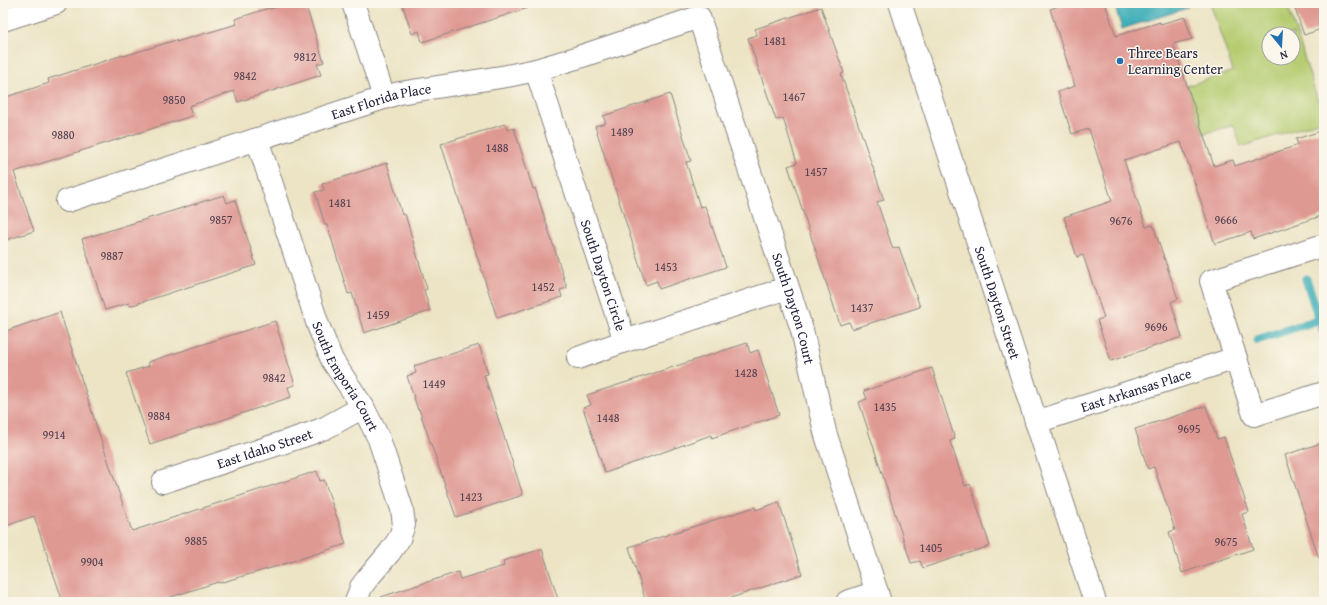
<svg xmlns="http://www.w3.org/2000/svg" width="1327" height="605" font-family="'Gentium Book Plus',serif">
<style>
.green{fill:#b5cc71;stroke:#6c7756;fill-rule:evenodd}
.water{fill:#3daeb8;stroke:#30687a}
.lines{fill:none;stroke-linecap:round;stroke-linejoin:round}
.stream{stroke:#3daeb8;stroke-width:9}
.building{fill:#df9993}
.minor-casing{stroke:#878380;stroke-width:24}
.major-casing{stroke:#878380;stroke-width:24}
.minor{stroke:#fff;stroke-width:22}
.major{stroke:#fff;stroke-width:22}
.poi-dot{fill:#1f6fb2;stroke:#fbf7ec;stroke-width:1.5}
.labels{text-anchor:middle;dominant-baseline:central;stroke-width:3;stroke-linejoin:round;paint-order:stroke}
.number-label{font-size:12px;fill:#514051}
.poi-label{font-size:14px;fill:#22223b;stroke:#fbf7ec;text-anchor:start}
.street-label{font-size:14px;fill:#22223b;stroke:#fbf7ec}
</style>
<rect width="100%" height="100%" fill="#fbf7ec"/>
<filter id="ink" filterUnits="userSpaceOnUse"><feTurbulence type="fractalNoise" baseFrequency=".025" numOctaves="2"/><feDisplacementMap in="SourceGraphic" scale="8" xChannelSelector="R" yChannelSelector="G"/><feConvolveMatrix kernelMatrix="1 2 1 2 8 2 1 2 1" color-interpolation-filters="sRGB"/></filter>
<filter id="wash" filterUnits="userSpaceOnUse"><feTurbulence type="fractalNoise" baseFrequency=".012" numOctaves="4" result="noise"/><feDisplacementMap in="SourceGraphic" scale="16" xChannelSelector="R" yChannelSelector="G"/><feGaussianBlur stdDeviation="0.9" result="paint"/><feColorMatrix in="noise" values="0 0 0 0 0 0 0 0 0 0 0 0 0 0 0 0 0 1.4 0 .05"/><feComposite in="paint" operator="in"/></filter>
<g filter="url(#wash)">
<rect width="100%" height="100%" fill="#ece4c5"/>
<path class="green" d="M1210,3H1287L1324,120L1241,147L1234,125L1203,134L1187,86L1233,71ZM1269,34H1293V58H1269Z"/>
<path class="water" d="M1114,3H1186L1187,8L1122,29Z"/>
<g class="lines">
<path class="stream" d="M1306,279L1324,333
M1257,340L1324,318"/>
</g>
<g id="blocks">
<path class="building" d="M289,3H305L324,62L317,64L321,75L238,102L234,91L189,106L192,116L14,172L34,231L3,241V98L49,83L48,79L123,55L124,56L176,40V42L237,24L235,19L269,8L270,9Z
M402,3H527L528,8L422,42L419,31L412,34Z
M1068,3H1105L1116,36L1160,22V24L1185,17L1192,39L1173,44L1214,166L1233,160L1235,166L1298,145L1296,139L1324,130V215L1253,239L1251,232L1215,244L1181,142L1124,160L1146,227L1153,225L1178,299L1171,302L1182,337L1111,361L1097,320L1104,318L1083,255L1077,257L1064,217L1112,201L1089,129L1072,134L1058,92L1075,86L1050,9Z
M1293,3H1324V28L1304,35Z
M821,7L844,73L841,74L884,200L877,202L893,249L899,247L920,307L852,329L849,322L840,325L788,166L797,163L783,118L776,120L748,38L757,35L755,29Z
M670,94L691,161L686,162L700,207L705,206L726,267L659,289L657,281L646,285L595,126L606,123L603,116Z
M505,124L507,130L514,128L533,189L535,188L567,288L560,290L562,297L497,318L441,144Z
M387,163L402,215L405,214L427,289L424,290L430,311L364,333L352,293L348,294L330,234L327,225H325L315,192L324,190L322,184Z
M224,195L227,203L235,200L256,265L130,306L129,303L105,310L82,239Z
M60,312L99,434L132,531L317,471L320,481L324,480L346,544L278,566L219,583L218,582L155,602H63L34,516L3,527V332Z
M275,321L295,385L288,387L291,397L150,444L126,373L149,366L148,362Z
M747,343L750,353L758,350L779,415L712,438L711,435L605,473L583,408L591,405L587,395Z
M479,345L488,374L484,375L523,495L456,517L419,409L418,410L407,376L416,373L414,366Z
M932,368L955,439L950,441L965,486L970,484L990,546L923,568L920,561L911,563L859,402L867,399L864,391Z
M1206,406L1217,439L1224,437L1249,512L1242,514L1253,549L1182,573L1169,532L1175,530L1154,467L1148,469L1135,429Z
M1324,442V557L1319,558L1285,455Z
M779,502L802,574L719,602H646L629,547L755,507L756,510Z
M542,549L559,602H382L381,597L458,572L460,579L504,566L503,561Z"/>
</g>
</g>
<g filter="url(#ink)">
<use href="#blocks" fill-opacity="0" stroke="#878380" stroke-width="1"/>
<g class="lines">
<defs>
<g id="minor">
<path d="M353,3L384,97"/>
<path id="s1" d="M900,3L1095,602"/>
<path id="s2" d="M536,70L625,341L787,288"/>
<path id="s3" d="M257,139L318,325L332,360L363,407L379,439L402,509L404,525L399,539L390,552L368,578L361,587L356,602"/>
<path id="s4" d="M67,201L399,93L507,76L536,70L576,58L699,17L802,330L825,432L880,602"/>
<path d="M1324,245L1211,281L1254,415L1324,393"/>
<path d="M578,358L625,341"/>
<path id="s5" d="M1036,422L1236,358"/>
<path id="s6" d="M163,482L309,434L325,428L363,407"/>
<path d="M847,602L877,592"/>
</g>
<path id="major" d="M3,20L56,3"/>
</defs>
<use href="#minor" class="minor-casing"/>
<use href="#major" class="major-casing"/>
<use href="#minor" class="minor"/>
<use href="#major" class="major"/>
</g>
</g>
<circle class="poi-dot" cx="1120" cy="61" r="4"/>
<g class="labels">
<g class="number-label">
<text x="775" y="40">1481</text>
<text x="305" y="56">9812</text>
<text x="245" y="75">9842</text>
<text x="794" y="96">1467</text>
<text x="174" y="99">9850</text>
<text x="622" y="131">1489</text>
<text x="63" y="134">9880</text>
<text x="497" y="147">1488</text>
<text x="816" y="171">1457</text>
<text x="340" y="202">1481</text>
<text x="221" y="219">9857</text>
<text x="1226" y="219">9666</text>
<text x="1121" y="220">9676</text>
<text x="112" y="255">9887</text>
<text x="666" y="266">1453</text>
<text x="543" y="286">1452</text>
<text x="862" y="307">1437</text>
<text x="378" y="314">1459</text>
<text x="1156" y="326">9696</text>
<text x="746" y="372">1428</text>
<text x="274" y="377">9842</text>
<text x="434" y="383">1449</text>
<text x="885" y="406">1435</text>
<text x="159" y="415">9884</text>
<text x="608" y="417">1448</text>
<text x="1189" y="428">9695</text>
<text x="54" y="434">9914</text>
<text x="471" y="496">1423</text>
<text x="196" y="540">9885</text>
<text x="1226" y="541">9675</text>
<text x="931" y="547">1405</text>
<text x="92" y="561">9904</text>
</g>
<g class="poi-label">
<text x="1128" y="53">Three Bears<tspan x="1128" dy="16">Learning Center</tspan></text>
</g>
<g class="street-label">
<text stroke="none"><textPath href="#s4" startOffset="330">East Florida Place</textPath></text>
<text stroke="none"><textPath href="#s2" startOffset="216">South Dayton Circle</textPath></text>
<text stroke="none"><textPath href="#s1" startOffset="315">South Dayton Street</textPath></text>
<text stroke="none"><textPath href="#s4" startOffset="966">South Dayton Court</textPath></text>
<text stroke="none"><textPath href="#s3" startOffset="254">South Emporia Court</textPath></text>
<text stroke="none"><textPath href="#s5" startOffset="105">East Arkansas Place</textPath></text>
<text stroke="none"><textPath href="#s6" startOffset="107">East Idaho Street</textPath></text>
</g>
</g>
<rect width="1327" height="605" fill="none" stroke="#fbf7ec" stroke-width="16"/>
<g transform="translate(1281 46) rotate(162)"><circle r="19" fill="#fbf7ec" stroke="#a4a2a5"/>
<path d="M0-3L7 15L0 10L-7 15Z" fill="#1f6fb2"/>
<text y="-6" font-size="11" font-weight="bold" text-anchor="middle" fill="#22223b">N</text>
</g>
</svg>
